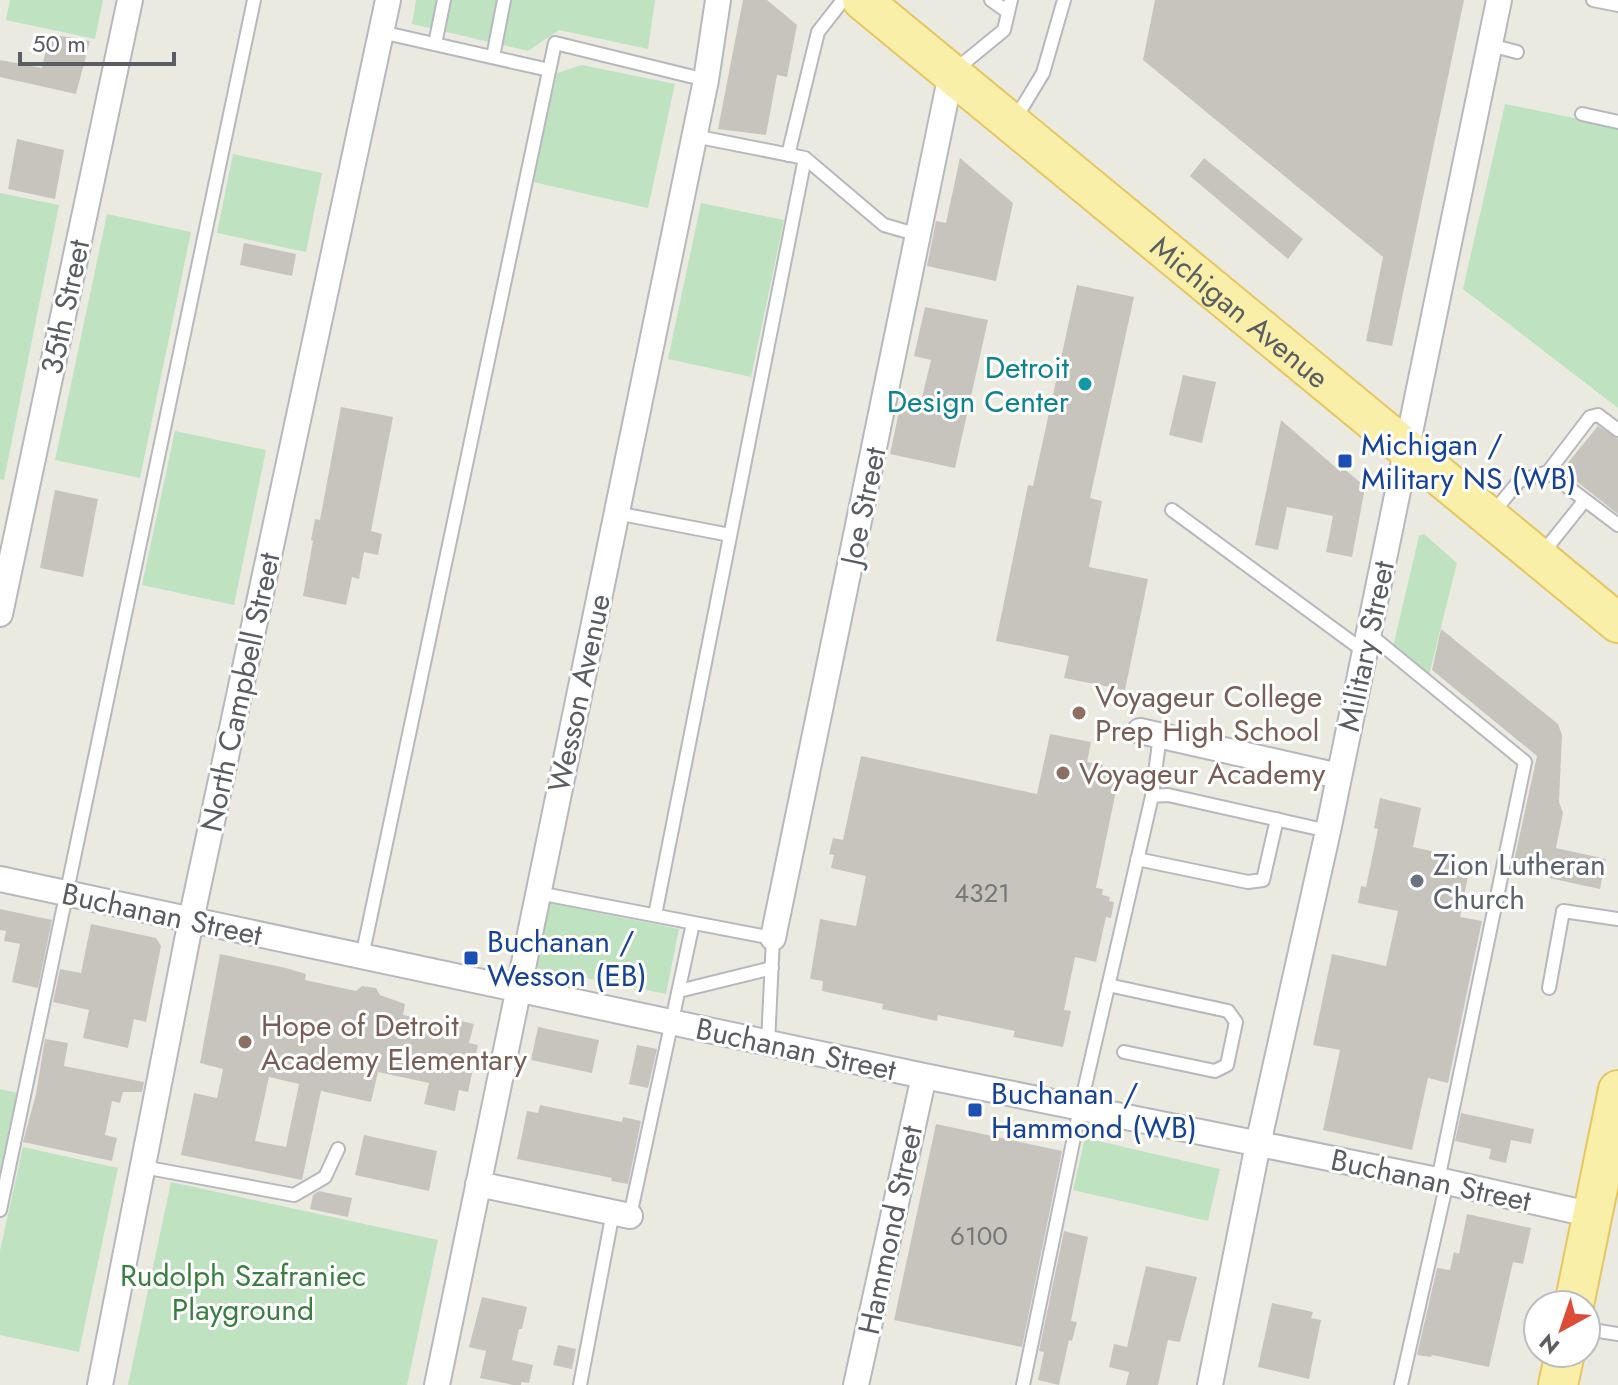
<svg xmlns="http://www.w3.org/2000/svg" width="1618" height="1385" font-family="Jost,sans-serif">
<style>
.green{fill:#bfe2c1}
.building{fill:#c7c4be;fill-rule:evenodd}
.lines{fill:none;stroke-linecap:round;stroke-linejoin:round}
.lane-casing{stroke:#b7b8bd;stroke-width:16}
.street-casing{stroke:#b7b8bd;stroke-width:28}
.primary-casing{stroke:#e6c75f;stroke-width:42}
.lane{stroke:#fff;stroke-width:12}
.street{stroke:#fff;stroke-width:24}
.primary{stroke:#f9efa9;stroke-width:38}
.culture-dot{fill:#0f9aa8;stroke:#fff;stroke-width:3}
.transit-dot{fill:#1a4fb4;stroke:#fff;stroke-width:3}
.education-dot{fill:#8d6e63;stroke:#fff;stroke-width:3}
.worship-dot{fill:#6b7280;stroke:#fff;stroke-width:3}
.labels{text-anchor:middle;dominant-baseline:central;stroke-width:6;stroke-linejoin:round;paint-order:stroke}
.number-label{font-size:26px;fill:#757778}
.street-label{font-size:30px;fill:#5a5d61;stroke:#fff}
.culture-label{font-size:30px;fill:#0d838f;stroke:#fff;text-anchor:end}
.transit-label{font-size:30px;fill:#164399;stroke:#fff;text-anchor:start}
.education-label{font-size:30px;fill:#785e54;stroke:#fff;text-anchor:start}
.worship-label{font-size:30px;fill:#5b616d;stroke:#fff;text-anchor:start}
.park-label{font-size:30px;fill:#3a7f41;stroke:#fff}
</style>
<rect width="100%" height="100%" fill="#ebeae1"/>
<path class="green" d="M10,0H103L95,39L6,20Z
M416,0H655L648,49L559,30L528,51L412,24Z
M582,65L675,84L648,208L533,182L557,73Z
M1505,104L1618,127V408L1463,289Z
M233,154L322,173L306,252L217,233Z
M0,193L59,205L4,480L0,479Z
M701,203L784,220L751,377L668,359Z
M107,214L191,232L140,478L55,460Z
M175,431L266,450L234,605L142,585Z
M1424,534L1457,563L1429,675L1393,647L1419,536Z
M545,902L679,929L666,994L532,967Z
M0,1089L17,1093L0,1171Z
M1085,1138L1220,1169L1208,1221L1073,1190Z
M23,1147L118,1168L79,1352L0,1335V1251Z
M171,1182L438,1240L407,1385H128Z"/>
<path class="building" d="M743,0H767L797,25L787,77L777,75L766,135L718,129Z
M1155,0H1464L1392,346L1366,341L1383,257L1143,60Z
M49,34L90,41L76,94L0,77V60L42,68Z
M17,139L64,150L55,199L8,189Z
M960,158L1013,203L996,281L927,266L936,221L946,223Z
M1204,158L1303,239L1288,259L1190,176Z
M244,243L296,254L292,276L240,265Z
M1077,285L1134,297L1090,498L1102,501L1089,567L1148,579L1125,690L1064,678L1069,656L996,641L1028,485L1033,486Z
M925,307L988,320L955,468L890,454L901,402L920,406L931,360L914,356Z
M1183,375L1216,382L1202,443L1169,435Z
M341,407L393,417L371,531L382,534L378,555L364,552L359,579L352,577L346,605L303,596L313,541L311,540L315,519L320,520Z
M1281,420L1341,472L1342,467L1361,483L1364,493L1352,557L1326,552L1333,516L1287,507L1278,550L1255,545Z
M1598,426L1618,439V514L1562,470Z
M55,490L98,499L83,577L40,568Z
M1441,629L1558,724L1562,735L1559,802L1563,813L1556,848L1606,859L1600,889L1512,870L1537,756L1432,670Z
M1050,734L1091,742L1087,762L1103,765L1102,773L1119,776L1096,888L1103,889L1102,895L1110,897L1109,901L1114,902L1111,918L1106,917L1096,962L1075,957L1064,1010L1071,1011L1063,1047L1013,1037L1015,1031L938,1015L937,1021L882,1009L883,1004L822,991L823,981L810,979L820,919L856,926L866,876L831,868L834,855L829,854L833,838L843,840L861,756L1037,794Z
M1380,798L1421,808L1413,847L1454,856L1453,862L1465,865L1463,875L1468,876L1460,917L1482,921L1448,1083L1428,1078L1412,1150L1323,1130L1340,1050L1313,1045L1332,954L1386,966L1398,911L1358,903L1361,886L1366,887L1378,829L1374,828Z
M0,909L52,920L38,988L12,982L20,944L4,941L6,931L0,930Z
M91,924L156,938L161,946L146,1022L134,1019L128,1048L83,1038L89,1010L53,1002L60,969L81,973Z
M220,954L286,968L306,974L305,980L356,991L362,986L376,988L380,995L405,1004L403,1015L442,1024L444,1017L474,1024L469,1043L478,1045L468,1092L459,1090L455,1111L424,1104L429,1083L378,1072L371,1102L321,1091L302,1180L181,1155L194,1093L217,1098L223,1069L200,1063ZM269,1077L299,1084L286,1147L255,1141Z
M538,1027L599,1040L592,1073L531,1060Z
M45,1039L68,1043L64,1066L144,1082L142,1092H123L120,1103L112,1101L105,1135L117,1138L112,1161L23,1142L36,1094Z
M637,1045L657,1049L648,1088L629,1084Z
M540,1105L622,1122L623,1117L641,1121L628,1184L611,1181L612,1178L517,1159L527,1111L538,1113Z
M1461,1113L1534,1129L1531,1144L1511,1140L1506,1163L1489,1159L1491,1149L1455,1141Z
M936,1124L1062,1151L1022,1347L894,1320Z
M364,1135L437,1151L429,1191L355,1175Z
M319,1191L352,1198L348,1217L310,1209L313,1195Z
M1467,1214L1531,1228L1523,1264L1513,1262L1489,1367L1432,1355L1431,1357L1417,1355L1437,1268L1450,1270L1454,1252L1459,1254Z
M1064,1231L1088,1237L1071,1321L1077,1322L1072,1341L1069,1340L1059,1385L1038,1380L1044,1352L1039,1351Z
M1146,1266L1197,1277L1180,1342L1168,1340L1158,1385H1126L1129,1372L1109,1367L1114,1344L1127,1347Z
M482,1297L527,1307L522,1329H519L512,1360L533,1365L529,1383L521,1382V1385H513L480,1378L486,1351L469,1347Z
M1272,1303L1313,1312L1311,1318L1321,1320L1309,1379L1258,1367Z
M558,1345L576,1349L572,1369L553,1365Z"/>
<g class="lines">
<defs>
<path id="lane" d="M991,0L1008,12
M1593,0L1618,5
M381,32L549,70
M435,44L444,0
M1490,45L1517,52
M493,57L504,0
M954,71L1004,30L1011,0
M1582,114L1618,122
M1014,121L1043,73L1064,0
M694,136L805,158L884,225L919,235
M788,155L818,32L843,0
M1548,472L1590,417L1598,415L1618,430
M1172,510L1365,652
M616,513L730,535
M1492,514L1519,481L1548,472L1618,525
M1541,555L1585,500
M1369,634L1525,762L1438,1180
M1152,796L1168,795L1328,831
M1137,859L1248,882L1263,880L1277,819
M538,893L773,938L768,1043
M655,915L805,158
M362,957L555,43L706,80
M1108,985L1228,1011L1236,1022L1227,1065L1215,1071L1124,1052
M1549,988L1563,911L1618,919
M679,991L772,968
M143,1167L294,1195L325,1177L338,1149
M0,1210L254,0
M630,1216L693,923
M1586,1329L1618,1334
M580,1385L613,1212
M1023,1385L1080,1108L1152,796L1160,735
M1401,1385L1447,1182"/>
<path id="street" d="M0,614L130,0
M1140,731L1339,776
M0,879L924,1076L1447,1182L1593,1215
M773,938L951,74
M478,1184L630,1216
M100,1385L191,920L388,0
M437,1385L706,80L718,0
M856,1385L924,1076
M1210,1385L1258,1144L1328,831L1499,0"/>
<g id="primary">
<path id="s1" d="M862,0L1618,623"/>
<path d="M1574,1305L1618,1090"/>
<path d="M1558,1385L1565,1353"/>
</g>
</defs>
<use href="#lane" class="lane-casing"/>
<use href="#street" class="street-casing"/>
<use href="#primary" class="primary-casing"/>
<use href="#lane" class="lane"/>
<use href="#street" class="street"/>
<use href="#primary" class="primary"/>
</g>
<circle class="culture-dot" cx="1085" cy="384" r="8"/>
<g class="transit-dot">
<rect x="1337" y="453" width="16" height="16" rx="4"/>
<rect x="463" y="950" width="16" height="16" rx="4"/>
<rect x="967" y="1102" width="16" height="16" rx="4"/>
</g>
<g class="education-dot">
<circle cx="1079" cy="713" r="8"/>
<circle cx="1063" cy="773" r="8"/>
<circle cx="245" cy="1042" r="8"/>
</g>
<circle class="worship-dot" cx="1417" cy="881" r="8"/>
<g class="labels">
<g class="number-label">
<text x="982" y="893">4321</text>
<text x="979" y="1236">6100</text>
</g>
<g class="street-label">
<text transform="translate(65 307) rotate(-78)">35th Street</text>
<text stroke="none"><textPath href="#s1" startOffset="490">Michigan Avenue</textPath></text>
<text transform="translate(863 506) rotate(-78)">Joe Street</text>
<text transform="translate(1366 646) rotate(-78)">Military Street</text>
<text transform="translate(240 692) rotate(-78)">North Campbell Street</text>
<text transform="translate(579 693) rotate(-78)">Wesson Avenue</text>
<text transform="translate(162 914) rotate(12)">Buchanan Street</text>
<text transform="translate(796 1049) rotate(12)">Buchanan Street</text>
<text transform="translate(1431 1180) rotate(12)">Buchanan Street</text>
<text transform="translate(890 1230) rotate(-78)">Hammond Street</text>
</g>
<g class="culture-label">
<text x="1069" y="367">Detroit<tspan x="1069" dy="34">Design Center</tspan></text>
</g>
<g class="transit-label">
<text x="1361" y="444">Michigan /<tspan x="1361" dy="34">Military NS (WB)</tspan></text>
<text x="487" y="941">Buchanan /<tspan x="487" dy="34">Wesson (EB)</tspan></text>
<text x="991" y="1093">Buchanan /<tspan x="991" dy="34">Hammond (WB)</tspan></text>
</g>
<g class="education-label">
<text x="1095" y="696">Voyageur College<tspan x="1095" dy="34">Prep High School</tspan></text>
<text x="1079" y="773">Voyageur Academy</text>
<text x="261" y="1025">Hope of Detroit<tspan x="261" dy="34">Academy Elementary</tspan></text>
</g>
<g class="worship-label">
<text x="1433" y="864">Zion Lutheran<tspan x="1433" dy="34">Church</tspan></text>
</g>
<g class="park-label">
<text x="243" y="1275">Rudolph Szafraniec<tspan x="243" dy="34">Playground</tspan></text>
</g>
</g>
<g transform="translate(1562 1329) rotate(220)"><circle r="38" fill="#ffffff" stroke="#bdbec0" stroke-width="2"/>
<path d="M0-6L14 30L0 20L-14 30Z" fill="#dc4c37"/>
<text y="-12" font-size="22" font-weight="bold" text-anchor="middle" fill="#5a5d61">N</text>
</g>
<path d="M20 52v12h154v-12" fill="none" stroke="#5a5d61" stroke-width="4"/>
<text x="32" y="52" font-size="24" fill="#5a5d61" stroke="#ffffff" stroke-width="6" paint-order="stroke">50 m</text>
</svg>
